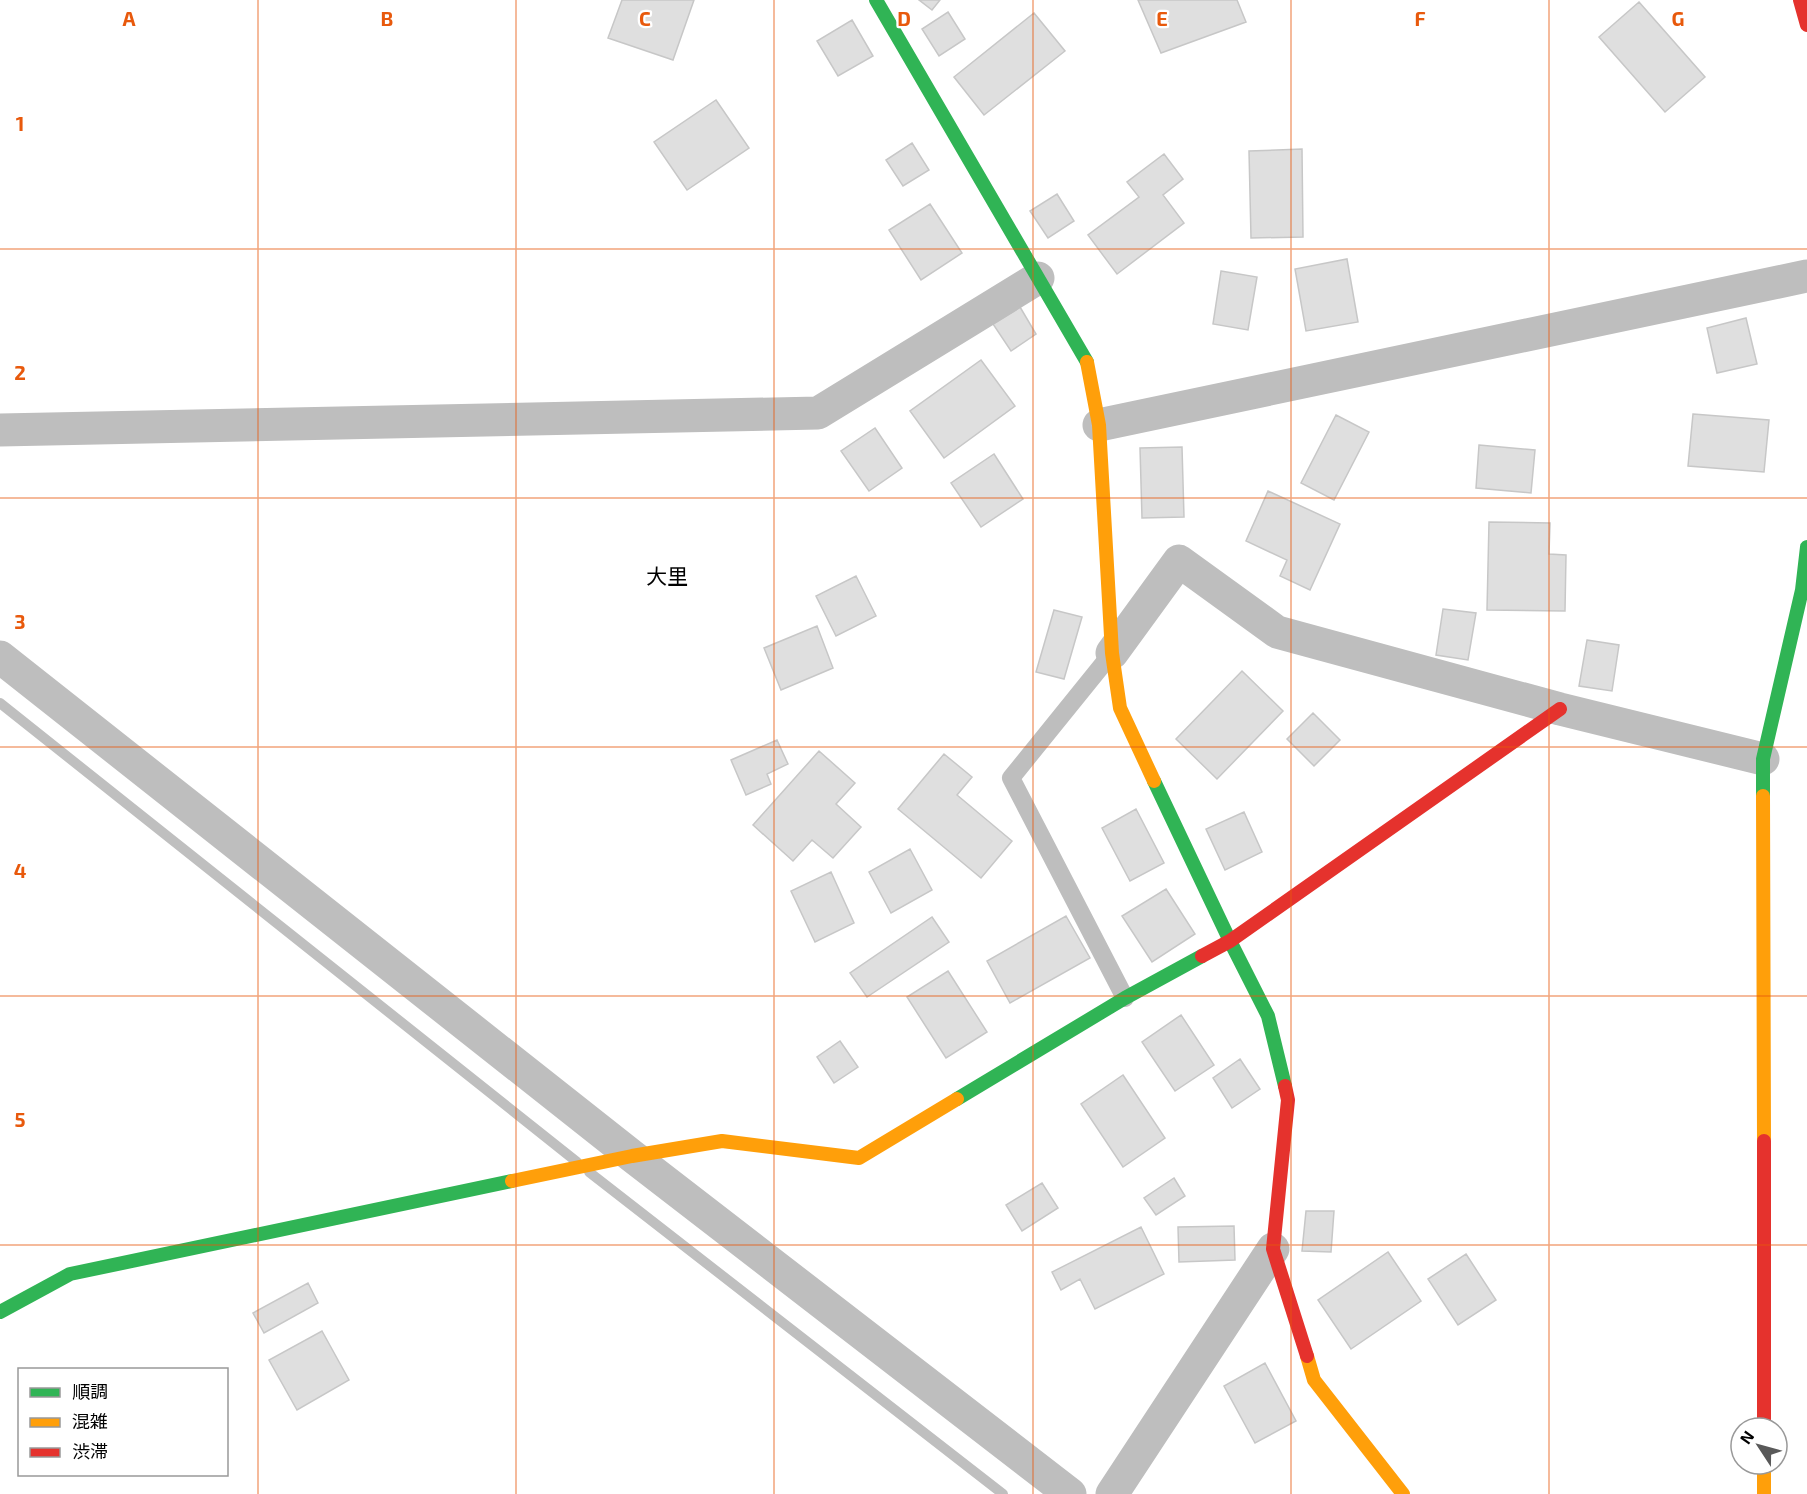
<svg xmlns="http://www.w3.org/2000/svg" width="1807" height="1494" font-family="'Exo 2','Noto Sans JP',sans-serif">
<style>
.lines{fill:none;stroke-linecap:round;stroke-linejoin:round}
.stream{stroke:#bfbfbf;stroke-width:10}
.building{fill:#dfdfdf;stroke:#c7c7c7;stroke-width:1.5}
.lane{stroke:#bebebe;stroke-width:18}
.street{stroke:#bebebe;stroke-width:33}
.fast{stroke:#30b455;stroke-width:14}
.slow{stroke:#ff9f0a;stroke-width:14}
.jam{stroke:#e5322d;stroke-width:14}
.grid{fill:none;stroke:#e8590c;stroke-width:1.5;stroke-opacity:0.55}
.labels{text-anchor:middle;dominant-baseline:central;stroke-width:4.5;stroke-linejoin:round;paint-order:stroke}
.neighbourhood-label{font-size:21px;fill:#000;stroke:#fff}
.grid-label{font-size:20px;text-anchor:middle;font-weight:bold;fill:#e8590c;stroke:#fff;stroke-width:4.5;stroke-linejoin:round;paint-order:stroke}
</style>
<rect width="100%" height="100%" fill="#fff"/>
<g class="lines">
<path class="stream" d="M0,703L577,1162
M589,1172L1003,1494"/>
</g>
<path class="building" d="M622,0H694L673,60L608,38Z
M919,0H940L932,10Z
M1138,0H1237L1246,22L1161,53Z
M1639,2L1705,77L1665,112L1599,37Z
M948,12L965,39L939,56L922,29Z
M1034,13L1065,51L984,115L954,77Z
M852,20L873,56L838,76L817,41Z
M716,100L749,148L687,190L654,142Z
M912,143L929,170L903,186L886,160Z
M1302,149L1303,237L1251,238L1249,151Z
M1164,154L1183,179L1163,195L1184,223L1117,274L1088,235L1139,197L1127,182Z
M1057,194L1074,221L1048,238L1030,211Z
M930,204L962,253L921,280L889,230Z
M1347,259L1358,322L1306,331L1295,269Z
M1221,271L1257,277L1248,330L1213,324Z
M1020,307L1036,334L1011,351L993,324Z
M1746,318L1757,364L1717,373L1707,328Z
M981,360L1015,406L944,458L910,411Z
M1693,414L1769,420L1764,472L1688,466Z
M1336,415L1369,432L1334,500L1301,483Z
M875,428L902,468L869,491L841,451Z
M1479,445L1535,450L1531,493L1476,488Z
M1182,447L1184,517L1142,518L1140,448Z
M994,454L1023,499L981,527L951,483Z
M1268,491L1340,524L1310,590L1280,576L1287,560L1246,541Z
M1489,522L1550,523L1549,554L1566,555L1565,611L1487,610Z
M856,576L876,616L836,636L816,596Z
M1443,609L1476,613L1468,660L1436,655Z
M1054,610L1082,617L1064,679L1036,672Z
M817,626L833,668L781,690L764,648Z
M1587,640L1619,645L1612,691L1579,686Z
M1242,671L1283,711L1217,779L1176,739Z
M1313,713L1340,740L1314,766L1287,739Z
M777,740L788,764L767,774L771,784L746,795L731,760Z
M819,751L855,783L836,804L861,827L833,858L812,840L793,861L753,825Z
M944,754L972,777L957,795L1012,841L981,878L898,809Z
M1136,809L1164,863L1130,881L1102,828Z
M1244,812L1262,852L1225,870L1206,829Z
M910,849L932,890L891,913L869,872Z
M831,872L854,923L815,942L791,891Z
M1166,889L1195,934L1152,962L1122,916Z
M1066,916L1090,958L1010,1003L987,961Z
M932,917L949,942L867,997L850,973Z
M948,971L987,1032L946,1058L907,997Z
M1181,1015L1214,1065L1175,1091L1142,1042Z
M840,1041L858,1067L834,1083L817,1057Z
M1240,1059L1260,1089L1232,1108L1213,1078Z
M1123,1075L1165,1138L1123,1167L1081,1104Z
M1174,1178L1185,1196L1156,1215L1144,1198Z
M1042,1183L1058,1208L1022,1231L1006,1205Z
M1306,1211H1334L1331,1252L1302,1251Z
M1234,1226L1235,1260L1179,1262L1178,1227Z
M1141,1227L1164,1274L1095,1309L1080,1279L1061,1290L1052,1272Z
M1388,1252L1421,1301L1351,1349L1318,1300Z
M1466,1254L1496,1300L1458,1325L1428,1279Z
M308,1283L318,1303L264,1333L253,1313Z
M322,1331L349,1380L297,1410L269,1360Z
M1265,1363L1296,1421L1255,1443L1224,1386Z"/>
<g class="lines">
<path class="lane" d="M1112,653L1011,778L1125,998"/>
<path class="street" d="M1099,425L1807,276
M0,430L818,413L1038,278
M1112,653L1179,561L1277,632L1560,709L1763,759
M0,657L632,1156L1070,1494
M1112,1494L1273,1249"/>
<path class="fast" d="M876,0L1087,362
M1154,781L1230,941L1268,1016L1285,1086
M1763,796V759L1802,590L1807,547
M957,1099L1125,998L1202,956
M0,1312L70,1274L512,1181"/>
<path class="slow" d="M1087,362L1099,425L1112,653L1120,708L1154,781
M1763,796L1764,1141
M512,1181L632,1156L722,1141L859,1158L957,1099
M1307,1356L1314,1380L1403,1494
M1764,1464V1494"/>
<path class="jam" d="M1800,0L1807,25
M1202,956L1230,941L1560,709
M1285,1086L1288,1100L1273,1249L1307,1356
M1764,1141V1428"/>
</g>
<path class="grid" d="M258,0V1494M516,0V1494M774,0V1494M1033,0V1494M1291,0V1494M1549,0V1494M0,249H1807M0,498H1807M0,747H1807M0,996H1807M0,1245H1807"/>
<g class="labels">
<g class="neighbourhood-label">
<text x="667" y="575">大里</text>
</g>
</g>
<g class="grid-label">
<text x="129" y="26">A</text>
<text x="387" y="26">B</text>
<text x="645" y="26">C</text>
<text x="904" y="26">D</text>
<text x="1162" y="26">E</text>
<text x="1420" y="26">F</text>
<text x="1678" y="26">G</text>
<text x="20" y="131">1</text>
<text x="20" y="380">2</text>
<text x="20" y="629">3</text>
<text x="20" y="878">4</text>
<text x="20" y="1127">5</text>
</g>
<rect x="18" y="1368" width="210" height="108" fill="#ffffff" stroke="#999999" stroke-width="1.5"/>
<rect x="30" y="1388" width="30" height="9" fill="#30b455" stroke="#999999" stroke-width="1.5"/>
<text x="72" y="1398" font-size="18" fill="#000000">順調</text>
<rect x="30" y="1418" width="30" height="9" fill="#ff9f0a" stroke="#999999" stroke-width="1.5"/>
<text x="72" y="1428" font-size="18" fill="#000000">混雑</text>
<rect x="30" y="1448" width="30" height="9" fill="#e5322d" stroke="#999999" stroke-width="1.5"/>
<text x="72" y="1458" font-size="18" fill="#000000">渋滞</text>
<g transform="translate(1759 1446) rotate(306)"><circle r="28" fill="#ffffff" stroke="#999999" stroke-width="1.5"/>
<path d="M0-4.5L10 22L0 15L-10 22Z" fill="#595959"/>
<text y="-9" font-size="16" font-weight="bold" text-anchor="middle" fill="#000000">N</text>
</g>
</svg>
